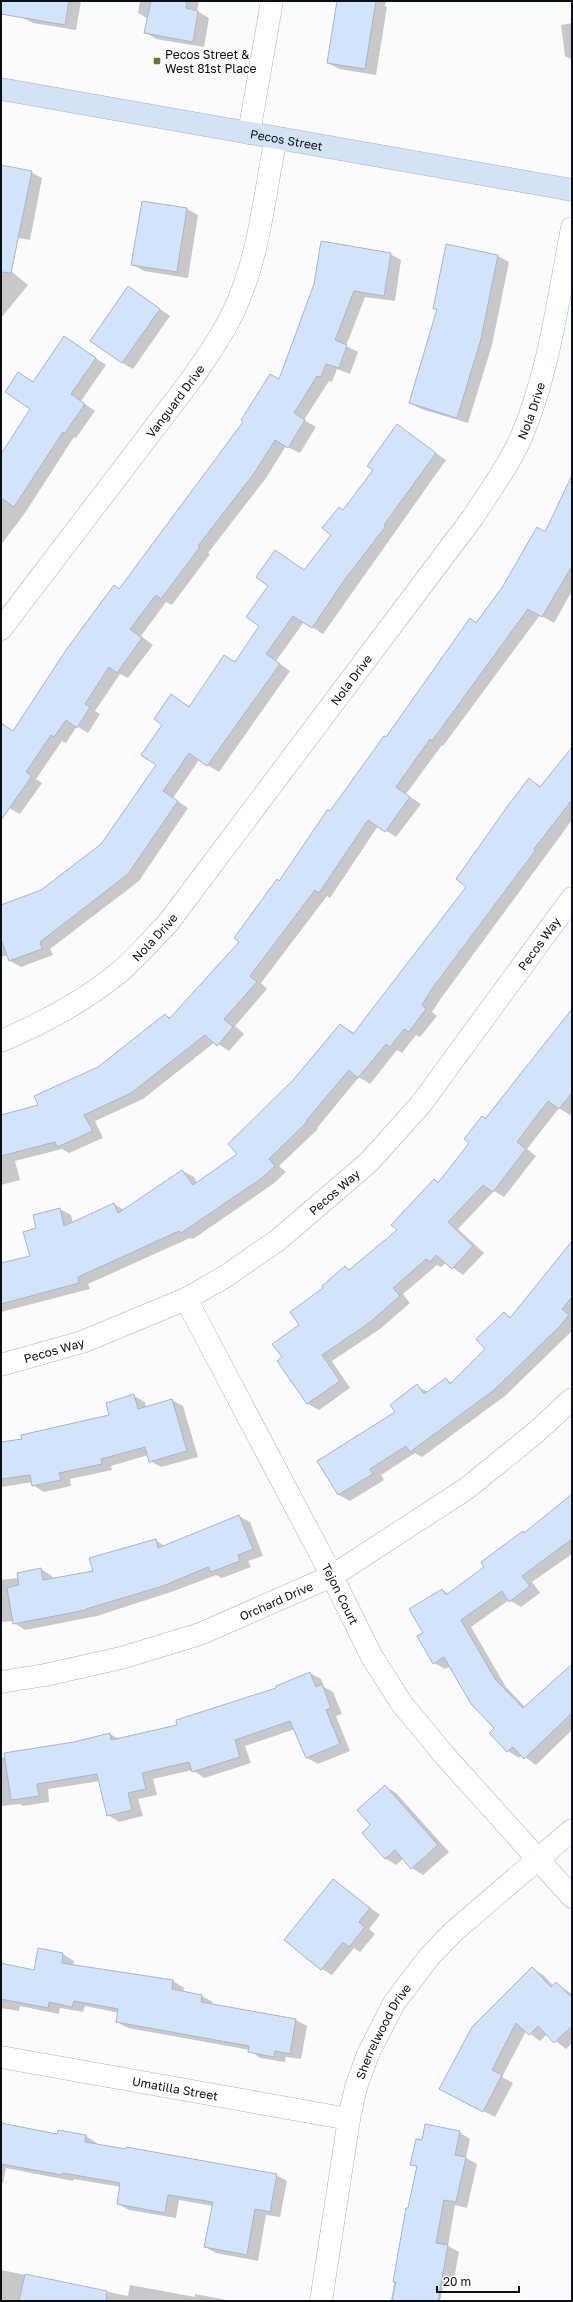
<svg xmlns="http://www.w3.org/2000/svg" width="573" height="2302" font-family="'Golos Text',sans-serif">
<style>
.shadow{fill:#0003}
.building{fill:#d1e4fc;stroke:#a7b6c9}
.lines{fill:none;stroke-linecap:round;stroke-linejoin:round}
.minor-casing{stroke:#a4b3c6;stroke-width:23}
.secondary-casing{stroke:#a4b3c6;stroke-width:23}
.minor{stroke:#fff;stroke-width:22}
.secondary{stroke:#d3e3f6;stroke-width:22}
.poi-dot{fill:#667b2b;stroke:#fbfbfb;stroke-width:1.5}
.labels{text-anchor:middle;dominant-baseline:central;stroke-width:3.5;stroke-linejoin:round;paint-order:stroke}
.poi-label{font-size:12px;fill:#090f15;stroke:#fbfbfb;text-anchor:start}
.street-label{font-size:12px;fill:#090f15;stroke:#fbfbfb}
</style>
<rect width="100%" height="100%" fill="#fbfbfb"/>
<path class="shadow" d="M24,1H81L76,30L33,23L22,17Z
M140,1H199L197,11L209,18L204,47L156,39L146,32L148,19L138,13Z
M337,1H386L385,6L387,7L376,75L339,69L328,63Z
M572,23V60L565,56L561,25Z
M1,166L31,172L42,178L30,240L1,235Z
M187,209L198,215L188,278L144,271L133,265Z
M390,254L401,260L395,301L365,297L346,346L358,352L350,374L337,369L332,382L329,381L304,420L316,427L300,453L286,446L266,478L208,553L210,554L172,605L166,602L141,636L153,645L128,678L120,674L95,711L100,714L88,733L77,726L66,743L62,741L36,779L42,783L20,814L9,808L1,802V736L14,732L184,504L183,503L244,421L279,380L315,285Z
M498,256L509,262L492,345L468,423L421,409L410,403L438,310L434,308Z
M1,263L28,285L1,318Z
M139,294L170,316L133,369L122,363Z
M75,344L106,365L81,401L95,411L76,438L74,437L25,513L1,545V456L31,408L19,373L34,382Z
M397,426L446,460L323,634L304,622L276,661L290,671L219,772L199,760L173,798L188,808L139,881L50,949L53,955L21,967L10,961L8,955L1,957V906L42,891L101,845L157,764L171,696L190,707L236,663L260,626L275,551L305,570L332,534L344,511L374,470Z
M572,477V591L554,623L540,615L443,746L442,745L406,794L421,804L396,837L378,826L330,898L327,896L261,983L267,989L235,1026L244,1034L229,1051L215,1042L143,1099L95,1121L103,1138L69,1153L62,1149L15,1161L20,1180L1,1185V1116L39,1105L98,1067L165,1015L171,1018L240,942L280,882L471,620L477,623L545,533Z
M572,749V820L442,997L432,1012L437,1016L420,1037L416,1035L402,1053L397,1050L370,1084L359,1077L317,1128L318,1129L279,1166L286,1172L273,1184L193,1239L190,1238L88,1284L90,1289L1,1312V1316V1264L31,1256L37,1229L60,1209L71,1215L73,1223L114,1204L124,1210L183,1171L194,1177L197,1183L239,1154L295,1080L341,1025L354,1033L467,886L529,780L542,787Z
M572,1008V1113L570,1115L559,1108L527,1149L536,1156L504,1197L494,1191L458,1229L484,1253L463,1275L446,1263L441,1267L437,1265L403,1294L410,1303L380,1329L332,1361L350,1388L319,1410L308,1404L278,1361L283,1358L301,1326L325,1288L345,1267L351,1270L398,1230L434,1181L439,1183L470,1143L482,1117L486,1119L564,1021Z
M572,1242L571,1332L505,1396L422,1457L415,1453L381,1475L384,1480L350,1501L339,1495L319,1461L397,1412L417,1386L428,1392L446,1380L452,1383L487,1349L504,1313L512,1318Z
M134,1396L145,1402L146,1407L172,1400L183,1406L198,1457L161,1467L150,1461L148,1455L111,1466L112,1470L70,1479L71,1486L44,1492L33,1485V1482L1,1487V1443L23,1440L110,1416Z
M572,1495V1554L532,1582L540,1593L521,1607L509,1600L471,1627L506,1687L525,1707L572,1665V1730L536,1765L522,1755L519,1758L508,1751L490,1733L496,1728L451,1666L445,1669L434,1663L424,1633L442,1590L449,1594L486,1568L523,1532L525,1534Z
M239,1516L250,1522L263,1556L248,1561L251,1567L222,1578L216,1575L174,1591L97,1616L25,1630L14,1623V1621L1,1622V1580L18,1578L41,1569L52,1576L53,1579L94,1571L155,1540L165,1546Z
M310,1673L321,1679L324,1687L333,1692L342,1714L336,1716L350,1751L318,1764L307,1758L295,1729L245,1746L251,1763L204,1778L193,1770L153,1779L157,1795L138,1799L143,1816L119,1822L108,1815L100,1781L48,1789L49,1802L23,1806L20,1804L1,1806V1758L110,1734L119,1739L178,1725L278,1689Z
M385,1786L396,1793L449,1852L423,1875L412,1868L404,1858L396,1865L385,1858Z
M333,1880L380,1915L369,1929L375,1934L360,1952L354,1948L332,1975L322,1969Z
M63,1954L74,1961L73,1965L173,1981L184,1988L183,1993L202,1996L213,2002L212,2005L296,2020L307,2026L301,2059L286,2057L285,2062L260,2058L250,2050L128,2028L117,2022L119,2013L85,2006L83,2012L60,2008L59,2014L20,2006L19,2011L1,2008V1964L35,1971Z
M532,1968L543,1975L554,1986L556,1983L572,1994V2043L566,2049L547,2034L540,2041L526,2031L502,2077L513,2083L495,2117L452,2095Z
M1,2124L58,2135L86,2136L97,2143L96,2145L276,2175L287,2181L280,2217L266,2215L258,2261L216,2253L205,2247L213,2206L179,2200L176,2218L129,2210L118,2204L121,2187L74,2179L73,2181L6,2168L3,2183H1Z
M459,2132L470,2139L466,2158L477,2164L467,2208L455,2205L448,2246L459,2252L453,2284L444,2283L440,2301H391L407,2209H409L417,2168L412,2164L423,2141Z
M1,2270L128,2296L130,2285L195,2297V2294L232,2301H1Z"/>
<path class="building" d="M1,1H69L65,25L1,14Z
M151,1H187L186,8L198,11L193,42L144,33Z
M337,1H376L365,69L327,63Z
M1,165L32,171L11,273L1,272Z
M142,201L187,208L177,272L131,265Z
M321,241L391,253L384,296L354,291L335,340L347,345L339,368L326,364L321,377L317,376L294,413L305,420L288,448L275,440L255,472L198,546L200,547L161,599L156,595L130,629L142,638L117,673L109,667L85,704L90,707L77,728L66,720L54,737L51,735L26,772L32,776L1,820V723L13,731L66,650L114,585L119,589L243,422L241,420L270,374L279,379L314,284Z
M446,244L498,255L481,339L457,418L409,403L437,309H433Z
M128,286L160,309L122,363L90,341Z
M64,336L96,358L71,394L85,404L65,433L63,432L14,507L1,498V454L30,409L5,392L18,372L33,382Z
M397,424L436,453L384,525L386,526L345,579L312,628L293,616L266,654L280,664L207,766L189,753L163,791L178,801L128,874L40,942L42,949L9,961L1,939V905L41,890L101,844L156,765L141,755L162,725L154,719L171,694L189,707L224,655L235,662L259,626L246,617L268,586L256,577L275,550L304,570L331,535L322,528L339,507L343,510L373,470L367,466Z
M572,475V566L542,617L528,609L432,741L430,739L396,787L410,797L385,832L368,820L319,893L315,890L250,976L257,982L224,1019L233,1027L217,1046L205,1035L131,1093L84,1115L93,1131L57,1147L55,1142L1,1156V1115L38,1105L34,1096L98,1067L165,1014L169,1019L239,942L234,938L277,879L279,881L328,809L330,811L384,736L386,737L470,618L476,623L503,586L537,527L545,532Z
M572,747V800L534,849L535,851L431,990L422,1005L426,1009L409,1032L404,1029L390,1047L386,1044L358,1078L349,1070L306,1121L307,1122L269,1159L275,1166L262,1178L181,1233L179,1231L78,1277L79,1283L1,1304V1263L30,1256L23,1232L36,1228L33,1215L60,1208L64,1226L114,1203L118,1213L182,1170L193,1185L237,1154L228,1144L294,1079L340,1024L353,1034L466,887L456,879L507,807L529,778L540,787Z
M572,1009V1093L559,1109L548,1101L517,1142L526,1149L493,1192L483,1185L448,1222L473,1246L452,1269L436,1255L430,1262L426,1259L393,1288L400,1296L369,1323L322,1355L340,1381L307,1404L277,1361L282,1357L272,1344L299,1325L290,1312L323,1288L322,1286L345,1266L349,1270L397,1230L391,1225L434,1179L438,1183L469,1143L464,1139L482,1116L485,1119Z
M572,1241V1297L562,1309L569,1315L560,1326L494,1390L410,1452L406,1446L370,1469L373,1474L338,1495L317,1461L395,1412L390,1405L417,1384L424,1394L446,1378L450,1384L485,1349L476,1339L504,1312L510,1318Z
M134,1394L138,1409L172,1399L187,1451L149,1462L145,1447L101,1459L102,1464L59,1473L61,1480L32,1486L30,1475L1,1479V1442L22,1439L21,1435L109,1415L106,1403Z
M572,1494V1539L522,1576L530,1586L509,1602L502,1591L461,1620L495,1679L523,1708L572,1664V1713L524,1759L513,1747L507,1752L489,1733L494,1728L471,1704L444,1657L433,1664L417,1636L423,1633L409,1609L442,1589L446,1595L484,1567L481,1562L523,1531L524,1533Z
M239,1515L253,1549L238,1555L240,1561L211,1572L208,1567L163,1586L86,1609V1610L13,1624L7,1588L19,1585L17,1573L41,1568L43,1580L93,1571L89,1558L156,1539L158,1548Z
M310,1672L316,1687L322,1684L331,1708L326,1710L340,1744L306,1758L290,1721L235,1740L240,1757L192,1772L189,1762L142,1773L146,1789L128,1793L132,1810L107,1816L97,1774L37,1784L39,1796L11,1800L4,1753L74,1742L110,1733L111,1740L177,1725L176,1720L276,1688V1686Z
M385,1785L438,1845L411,1869L395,1850L385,1859L362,1833L370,1825L357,1810Z
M333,1879L370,1908L359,1922L365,1927L349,1947L343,1942L321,1970L284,1940Z
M38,1948L63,1953L62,1963L173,1980L172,1989L202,1995L201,2002L296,2019L290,2054L275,2051L274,2057L248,2052L249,2046L116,2022L118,2009L74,2001L72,2007L49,2002L48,2008L1,1999V1963L34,1970Z
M532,1967L551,1987L556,1982L572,1998V2026L554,2043L538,2026L529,2035L516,2023L492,2070L502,2075L483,2112L439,2089L472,2027Z
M1,2123L57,2134L58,2130L86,2135L85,2142L126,2149V2147L277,2174L270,2212L255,2209L247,2255L204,2247L213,2202L168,2195L165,2213L117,2204L120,2183L63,2173L62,2175L1,2164Z
M425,2124L460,2131L455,2155L466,2157L456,2202L444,2200L436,2243L448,2245L438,2301H392L396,2282H393L406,2208H408L417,2166L410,2165L416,2139L422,2140Z
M25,2274L107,2291L106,2301H19Z"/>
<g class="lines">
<defs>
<g id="minor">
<path d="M249,133L272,1"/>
<path id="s1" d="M1,629L194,376C210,352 228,327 239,299C260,249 265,191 276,138"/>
<path id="s2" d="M1,1041C41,1024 82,1002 116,975C135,960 151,940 168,923L473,517C489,492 508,467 520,440C549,374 558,299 572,228"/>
<path id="s3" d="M186,1299L332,1576L372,1657L402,1704L445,1756L572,1897"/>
<path id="s4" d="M1,1365L82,1342L186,1299L226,1276L278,1240L369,1162L421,1104L572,898"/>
<path id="s5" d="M1,1682L45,1675L121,1658L200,1634L332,1576L466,1489L534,1434L572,1399"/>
<path id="s6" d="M1,2057L349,2119"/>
<path id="s7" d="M321,2301L349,2119L356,2087L368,2054L394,2003L429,1957L453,1932L572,1830"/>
</g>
<g id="secondary">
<path id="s8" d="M1,89L572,190"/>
</g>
</defs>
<use href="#minor" class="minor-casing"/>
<use href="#secondary" class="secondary-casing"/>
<use href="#minor" class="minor"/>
<use href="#secondary" class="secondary"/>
</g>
<rect class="poi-dot" x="153" y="57" width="8" height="8" rx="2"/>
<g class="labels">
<g class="poi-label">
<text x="165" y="54">Pecos Street &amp;<tspan x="165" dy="14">West 81st Place</tspan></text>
</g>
<g class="street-label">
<text stroke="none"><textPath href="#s8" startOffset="290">Pecos Street</textPath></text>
<text stroke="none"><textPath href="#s1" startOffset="287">Vanguard Drive</textPath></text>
<text stroke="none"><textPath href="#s2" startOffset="836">Nola Drive</textPath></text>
<text stroke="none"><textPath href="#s2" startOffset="511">Nola Drive</textPath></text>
<text stroke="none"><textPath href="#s2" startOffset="187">Nola Drive</textPath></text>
<text stroke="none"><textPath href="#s4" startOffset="703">Pecos Way</textPath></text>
<text stroke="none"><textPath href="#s4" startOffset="380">Pecos Way</textPath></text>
<text stroke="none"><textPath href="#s4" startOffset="55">Pecos Way</textPath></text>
<text stroke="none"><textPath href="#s3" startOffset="333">Tejon Court</textPath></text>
<text stroke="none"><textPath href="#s5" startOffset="288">Orchard Drive</textPath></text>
<text stroke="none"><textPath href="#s7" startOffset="279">Sherrelwood Drive</textPath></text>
<text stroke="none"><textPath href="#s6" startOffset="177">Umatilla Street</textPath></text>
</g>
</g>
<rect width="573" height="2302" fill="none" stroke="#090f15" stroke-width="4"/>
<path d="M437 2286v6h82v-6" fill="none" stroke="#090f15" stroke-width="2"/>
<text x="443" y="2286" font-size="12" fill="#090f15" stroke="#fbfbfb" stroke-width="3" paint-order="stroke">20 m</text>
</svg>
